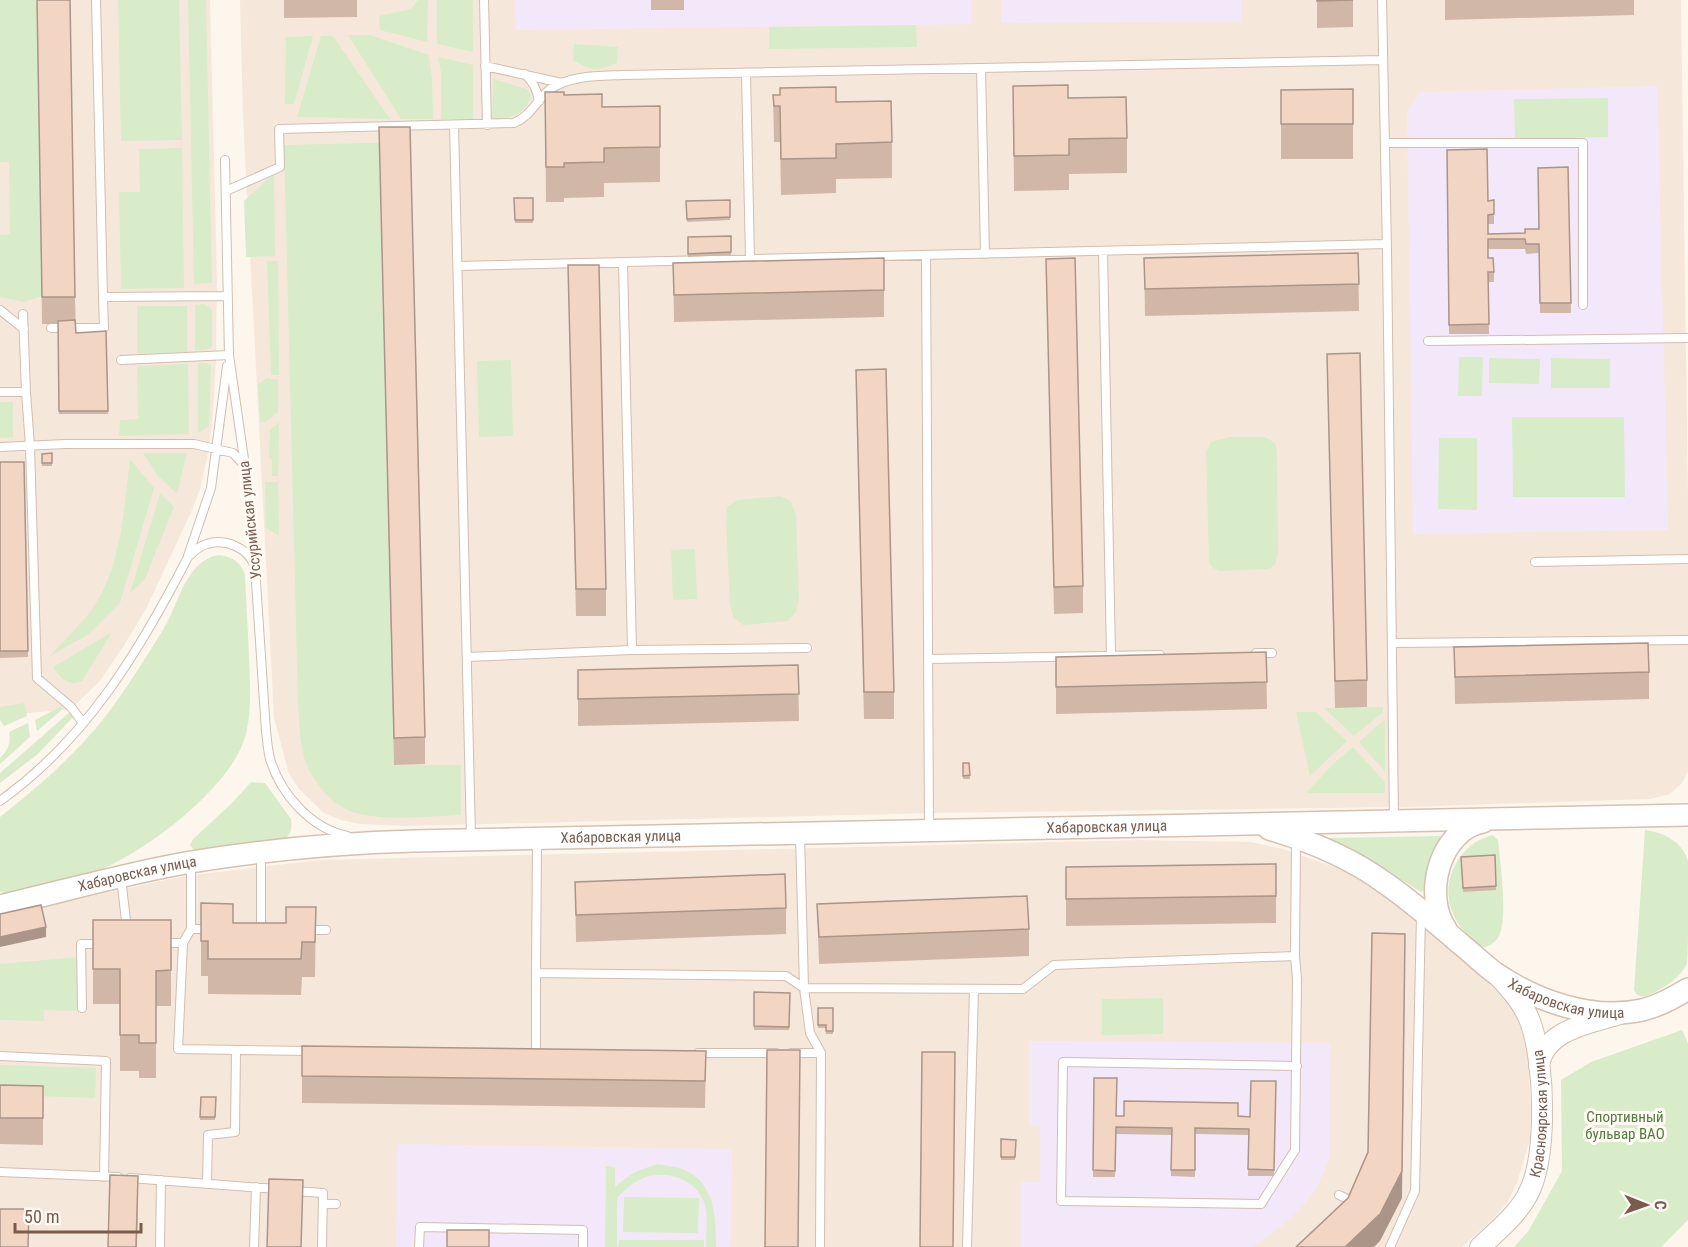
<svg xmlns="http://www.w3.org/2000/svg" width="1688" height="1247" font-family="'Roboto Condensed',sans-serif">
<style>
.residential{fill:#f5e8da}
.education{fill:#f3e8fa}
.green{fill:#d8ecc9}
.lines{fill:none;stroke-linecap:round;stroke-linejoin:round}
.service-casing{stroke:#d1beb0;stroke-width:10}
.tertiary-casing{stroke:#d1beb0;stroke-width:22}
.secondary-casing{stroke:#d6c0b0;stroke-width:24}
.service{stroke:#fff;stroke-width:8}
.tertiary{stroke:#fff;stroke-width:20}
.secondary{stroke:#fff;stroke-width:21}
.wall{fill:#d1b7a8}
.shaded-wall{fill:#aa9588}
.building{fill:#f3d5c3;stroke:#aa9588;stroke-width:1.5}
.labels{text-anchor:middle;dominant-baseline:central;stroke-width:6;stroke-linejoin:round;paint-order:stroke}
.street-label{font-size:15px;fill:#7a5c4d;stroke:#fffaf3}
.park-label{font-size:15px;fill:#537a41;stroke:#fffaf3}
</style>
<rect width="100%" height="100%" fill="#fdf6ec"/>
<path class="residential" d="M0,0H210L217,279L216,361L212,425L207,458L200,489L192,510L146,609L123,647L99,682L71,709L0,716Z
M240,0H1681L1688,496V771L1682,783L1670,794L1650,799L1409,807L937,813L404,826L360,824L341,820L324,813L299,789L289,774L274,718L243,117Z
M1139,840L1251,842L1283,849L1337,868L1362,880L1384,895L1505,997L1515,1014L1524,1036L1528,1057L1531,1113L1530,1139L1517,1183L1507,1203L1491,1221L1462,1247H0V916L184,876L318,860Z"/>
<path class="education" d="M515,0H971V24L516,30Z
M1001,0H1241V21L1001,23Z
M1657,86L1668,530L1413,534L1407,112L1421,92Z
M1029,1041L1330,1043L1329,1158L1318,1185L1305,1204L1281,1226L1253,1247H1021V1182H1040V1126L1029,1125Z
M398,1144L732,1149L730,1247H396Z"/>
<path class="green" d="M0,0H37L42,296L24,302L0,297V235L10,234L9,162H0Z
M118,0H179L182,140L121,141Z
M188,0H206L212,283L194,284Z
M418,0H428L427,42L380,30L379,16L411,9Z
M437,0H473V52L437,44Z
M916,25L917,47L769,49V27Z
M348,35H370L429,55L432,80L433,119H401Z
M313,36L294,104H285L286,37Z
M321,36H333L390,119L297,117Z
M574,44L618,47L617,63C594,71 595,72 573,60Z
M438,57L473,65V120L441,119V73Z
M493,79L527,89L531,96C526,115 509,119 492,118Z
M1608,98V137L1515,139L1514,99Z
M409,142L379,155L394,765H461V815C429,816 370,824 342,807C329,800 314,781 308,768C299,749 300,725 298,704L284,145Z
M182,148L184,288L121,289L119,192H140L139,149Z
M274,173L275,256L246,257L244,201Z
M267,261H278L279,375H271Z
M204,304L212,310V347L209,349L195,351V305Z
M137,306H187V352L137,354Z
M1459,357H1483L1482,396H1458Z
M1489,358L1540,359L1539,384L1489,383Z
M1551,358L1610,359V388H1551Z
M511,360L513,436L479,437L477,361Z
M198,363H207L211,365L209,426L198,433Z
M188,364L189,434L119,436L120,420L138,419L137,366Z
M267,378L278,380V412L266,422H260L258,384Z
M0,402H13V437L0,438Z
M1512,417H1624L1625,497H1513Z
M279,422L278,476H272V459L269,458L270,430Z
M1230,437H1265L1275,443L1277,450L1278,553L1275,565L1269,569L1220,571L1213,568L1209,563L1206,452L1211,442Z
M1439,438H1477V510L1438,509Z
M143,453H187L177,494L158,476Z
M130,459L154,488L120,603L89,634L50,656C64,640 86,620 96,603C122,561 124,507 130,459Z
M265,482H278L279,536L266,528Z
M160,493L174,507L145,579L130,593Z
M780,496L791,501L796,515L799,599L796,612L788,621L743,625L734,618L730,605L726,520L727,507L738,500Z
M695,549L697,599L673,600L671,550Z
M219,555C233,557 241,562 245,575C246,602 248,630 249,657C250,682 252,709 246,734C233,786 148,850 100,870C75,880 35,886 7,893L0,892V817C42,784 83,748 114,705C132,680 148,654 164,628C179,603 186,560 219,555Z
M112,632L82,681C69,687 60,678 53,667Z
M25,703L27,716L4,726L0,720V707Z
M60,707L63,709L37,731L35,720Z
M1383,707V712L1354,736L1324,708Z
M71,711L74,716L38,754L0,783V773Z
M1296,712H1316L1347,741L1310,776Z
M1385,719V772L1359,742Z
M28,723L30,737L0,764V758C8,750 11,744 9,732Z
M1353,747L1385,782V793H1306L1334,763Z
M251,782L265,783L291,819C292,827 292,832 286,838L198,850L193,849L190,845L193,839L232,803Z
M1645,830C1663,832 1683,842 1688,861C1688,873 1688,907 1688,921C1688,934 1688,952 1687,963C1681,979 1659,991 1644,997L1637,995L1634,990Z
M1493,835L1498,840C1500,862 1509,920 1498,938C1494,944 1488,946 1482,948C1471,939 1460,929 1454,916C1438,884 1458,843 1493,835Z
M1440,836L1441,839L1428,863L1425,890L1421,892L1365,857L1328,841L1329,838Z
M79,957V1011L44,1010V1021L0,1020V964Z
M1163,998V1034L1102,1035V999Z
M1682,1030L1688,1043V1220L1661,1247H1514L1529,1230L1562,1171L1561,1080L1591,1062Z
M0,1065L96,1068L95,1098L0,1095Z
M658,1164C666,1166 675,1166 682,1169C715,1181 716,1217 716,1247H706C706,1234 708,1218 705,1205C698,1179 665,1169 643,1178C633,1182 625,1190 617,1198V1247H605L606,1166L615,1167V1187C629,1174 640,1169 658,1164Z
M624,1197L699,1198L698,1233L623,1232Z
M619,1240H704V1247H618Z"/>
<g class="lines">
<defs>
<path id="service" d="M96,0L103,297
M484,0L487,125
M1382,0L1387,250L1394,820
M485,66L562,83
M981,68L985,254
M746,73L750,259
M525,74C533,82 537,89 539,101
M454,125L471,837
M1385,143H1583V305
M225,160L229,355L245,466L253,537L266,731C267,741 268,751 270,759C281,795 311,828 347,836
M226,191L280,167L279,129L514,123C531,116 536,101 549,90C569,75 599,76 623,75L1383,60
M1103,251L1111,655
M926,255L929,830
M623,262L632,650
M458,266L1387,244
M0,310L24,329
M23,314L26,392L30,446L37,678L71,707L83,723
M51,328H58
M75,328H104L103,297L228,296
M1428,341L1688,338
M121,360L229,355
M0,392H26
M0,447L66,444H194L233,453L244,465
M188,556L211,488L227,366
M1535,562L1688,559
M1392,643L1688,640
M1256,653H1272
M467,657L632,650L807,648
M928,659L1160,655
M0,801C87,739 140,650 188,557C193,552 199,546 207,544C225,538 248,548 254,565
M537,840L536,973L786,976L804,988L1023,989L1054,965L1295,956L1296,839
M261,854V930
M191,864V929
M121,878L127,929
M307,930H326
M162,943H183L191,929H211
M183,943L178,1049L311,1051
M1295,956L1297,979L1295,1150L1261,1204L1061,1201L1063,1062L1297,1066
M82,1008L81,944H102
M536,1053V973
M698,1053H776
M791,1053H821L810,1033L804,988L800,835
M0,1056L106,1061L104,1177
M0,1172L118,1177
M130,1178L277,1189
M207,1183L208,1135L235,1132L236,1050
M295,1191L323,1193L322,1247
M1339,1195L1356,1203
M323,1204H336
M160,1247L161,1180
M254,1247L256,1187
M419,1247L420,1227L583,1230V1247
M820,1247L821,1053
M967,1247L974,989
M1390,1247L1415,1191L1421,915"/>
<g id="tertiary">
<path d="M1539,1066C1544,1029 1592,1023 1620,1014"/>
<path id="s1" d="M1480,1247C1496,1232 1516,1216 1527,1196C1548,1159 1545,1065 1531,1024C1525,1006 1513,992 1500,978"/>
</g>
<g id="secondary">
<path id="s2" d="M1269,829C1310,841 1351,858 1385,883C1413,902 1438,925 1463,946C1474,955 1484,965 1495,973C1536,1001 1592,1021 1642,1010C1659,1006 1673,998 1688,989"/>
<path id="s3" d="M0,906C64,891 127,873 191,862C265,850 340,843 414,841L1688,815"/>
<path d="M1446,929C1423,896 1439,830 1483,822"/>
</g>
</defs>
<use href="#service" class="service-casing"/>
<use href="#tertiary" class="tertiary-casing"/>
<use href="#secondary" class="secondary-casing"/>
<use href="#service" class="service"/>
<use href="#tertiary" class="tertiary"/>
<use href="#secondary" class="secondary"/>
</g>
<path class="wall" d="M37,0L75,297L76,333L106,331L108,414H59L58,324H42Z
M284,0H357V17L284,18Z
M651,0H684V10H651Z
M1317,0H1353V27L1317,28Z
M1445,0H1634V15L1445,20Z
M1013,86L1068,98L1127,138V173L1069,174V190L1014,191Z
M1353,89V159H1281V90Z
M545,92L564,95L602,107L660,147V182L604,183V197L564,198V202H546Z
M773,95L836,102L892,142V178L836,179V193L781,195L780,142H774Z
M379,127L425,737V764L394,765Z
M1447,150L1488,201L1494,200V224H1488V234L1525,233L1538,229L1568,167L1571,313H1540L1539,253L1526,254L1525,249H1488V258L1494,272V282H1488L1489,334H1449Z
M514,198H533V223H515Z
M730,200V220L687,222L686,201Z
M731,236V255L688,257V237Z
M1358,253L1359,311L1145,316L1144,258Z
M884,258V317L674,322L673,263Z
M1046,259L1083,586V613L1054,614Z
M568,265L606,589V616H576Z
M1327,354L1367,680V707L1335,708Z
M856,370L894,692V719H864Z
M52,453V466H42V454Z
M0,462H24L28,657L0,658Z
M1454,647L1649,672V699L1455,704Z
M1266,652L1267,709L1056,714V657Z
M798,665L799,721L578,726V670Z
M963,763H969L970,779H963Z
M1461,857L1496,886V890L1463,892Z
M1066,867L1276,896V923L1066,926Z
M575,882L786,908V934L576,942Z
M201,903L233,923H286L316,907L315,977H302L301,995L208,994V976H201Z
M817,904L1029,929V956L819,964Z
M93,920H171V1006H156V1078H139V1071H120V1004H93Z
M754,992L790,993L789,1030H754Z
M818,1008H833V1034H826V1028H818Z
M302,1046L706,1051L705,1108L302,1103Z
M1094,1078L1116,1116L1250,1117L1276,1081L1274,1176H1248L1249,1135L1195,1134V1177L1171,1176V1135L1116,1134L1115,1177H1093Z
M0,1085L43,1086V1145L0,1144Z
M201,1097H216L215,1120H200Z
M1001,1139L1016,1140L1015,1160H1001Z"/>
<path class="shaded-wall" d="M46,927V937L0,947V937Z
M1405,961L1402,1198L1380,1241L1374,1247H1345L1402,1171Z
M138,1176L137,1247H136Z"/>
<path class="building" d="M37,0H70L75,297H42Z
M1317,0H1353L1317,1Z
M1068,85V98L1126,97L1127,138L1069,139V155L1014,156L1013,86Z
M836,87V102L891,101L892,142L836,144V158L781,159L780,106H774L773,95H780V88Z
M1353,89V124H1281V90Z
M545,92H564V95L602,94V107L660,106V147L604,148V162L564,163V167H546Z
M379,127H410L425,737L394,738Z
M1487,149L1488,201L1494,200V214L1488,215V234L1525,233V229H1539L1538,168L1568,167L1571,303H1540L1539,244H1526L1525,239H1488V258H1493L1494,272H1488L1489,324L1449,325L1447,150Z
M514,198H533V220H515Z
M730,200V217L687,219L686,201Z
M731,236V252L688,254V237Z
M1358,253L1359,284L1145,289L1144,258Z
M884,258V290L674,295L673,263Z
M1075,258L1083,586L1054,587L1046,259Z
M568,265H599L606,589H576Z
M75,320L76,333L106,331L108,411H59L58,321Z
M1360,353L1367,680L1335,681L1327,354Z
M886,369L894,692H864L856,370Z
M52,453V463H42V454Z
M0,462H24L28,651H0Z
M1648,643L1649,672L1455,677L1454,647Z
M1266,652L1267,682L1056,687V657Z
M798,665L799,694L578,699V670Z
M963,763H969L970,775L963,776Z
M1495,855L1496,886L1463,888L1461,857Z
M1276,864V896L1066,899V867Z
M785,874L786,908L576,915L575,882Z
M1027,896L1029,929L819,937L817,904Z
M201,903L233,904V923H286V907H316L315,942H302L301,959H208V941H201Z
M41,905L46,927L0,937V914Z
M93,920H171V970L156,971V1043H139V1035H120V969H93Z
M1372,933L1405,934L1402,1171L1380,1214L1345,1247H1296L1348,1198L1368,1152Z
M754,992L790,993L789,1027L754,1026Z
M818,1008H833V1031H826V1025H818Z
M302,1046L706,1051L705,1081L302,1076Z
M767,1050H800L798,1247H765Z
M922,1052H955L953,1247H920Z
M1094,1078H1117L1116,1116H1124V1101L1238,1103V1116L1250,1117L1251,1081H1276L1274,1170L1248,1169L1249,1129L1195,1128V1170H1171L1172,1128L1116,1127L1115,1171L1093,1170Z
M0,1085L43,1086V1118H0Z
M201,1097H216L215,1117H200Z
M1001,1139L1016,1140L1015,1157H1001Z
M110,1175L138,1176L136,1247H108Z
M269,1179L303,1180L301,1247H267Z
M0,1209H29L28,1247H0Z
M447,1230H489V1247H447Z"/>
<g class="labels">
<g class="street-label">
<text transform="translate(250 520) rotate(-96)">Уссурийская улица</text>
<text stroke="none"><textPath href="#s3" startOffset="1113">Хабаровская улица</textPath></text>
<text stroke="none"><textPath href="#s3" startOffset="627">Хабаровская улица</textPath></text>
<text stroke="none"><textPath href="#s3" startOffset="141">Хабаровская улица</textPath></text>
<text stroke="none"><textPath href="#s2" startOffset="348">Хабаровская улица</textPath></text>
<text stroke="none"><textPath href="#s1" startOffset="154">Красноярская улица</textPath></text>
</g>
<g class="park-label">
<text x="1625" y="1117">Спортивный<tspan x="1625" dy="17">бульвар ВАО</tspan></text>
</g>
</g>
<g transform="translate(1646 1205) rotate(91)" stroke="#fffaf3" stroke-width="4.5" paint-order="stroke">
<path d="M0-4.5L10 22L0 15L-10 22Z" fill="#7a5c4d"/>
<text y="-9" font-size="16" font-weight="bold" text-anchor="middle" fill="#7a5c4d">С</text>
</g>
<path d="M15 1223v9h126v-9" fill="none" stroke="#7a5c4d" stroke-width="3"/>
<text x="24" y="1223" font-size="18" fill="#7a5c4d" stroke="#fffaf3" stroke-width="4.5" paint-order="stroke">50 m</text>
</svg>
